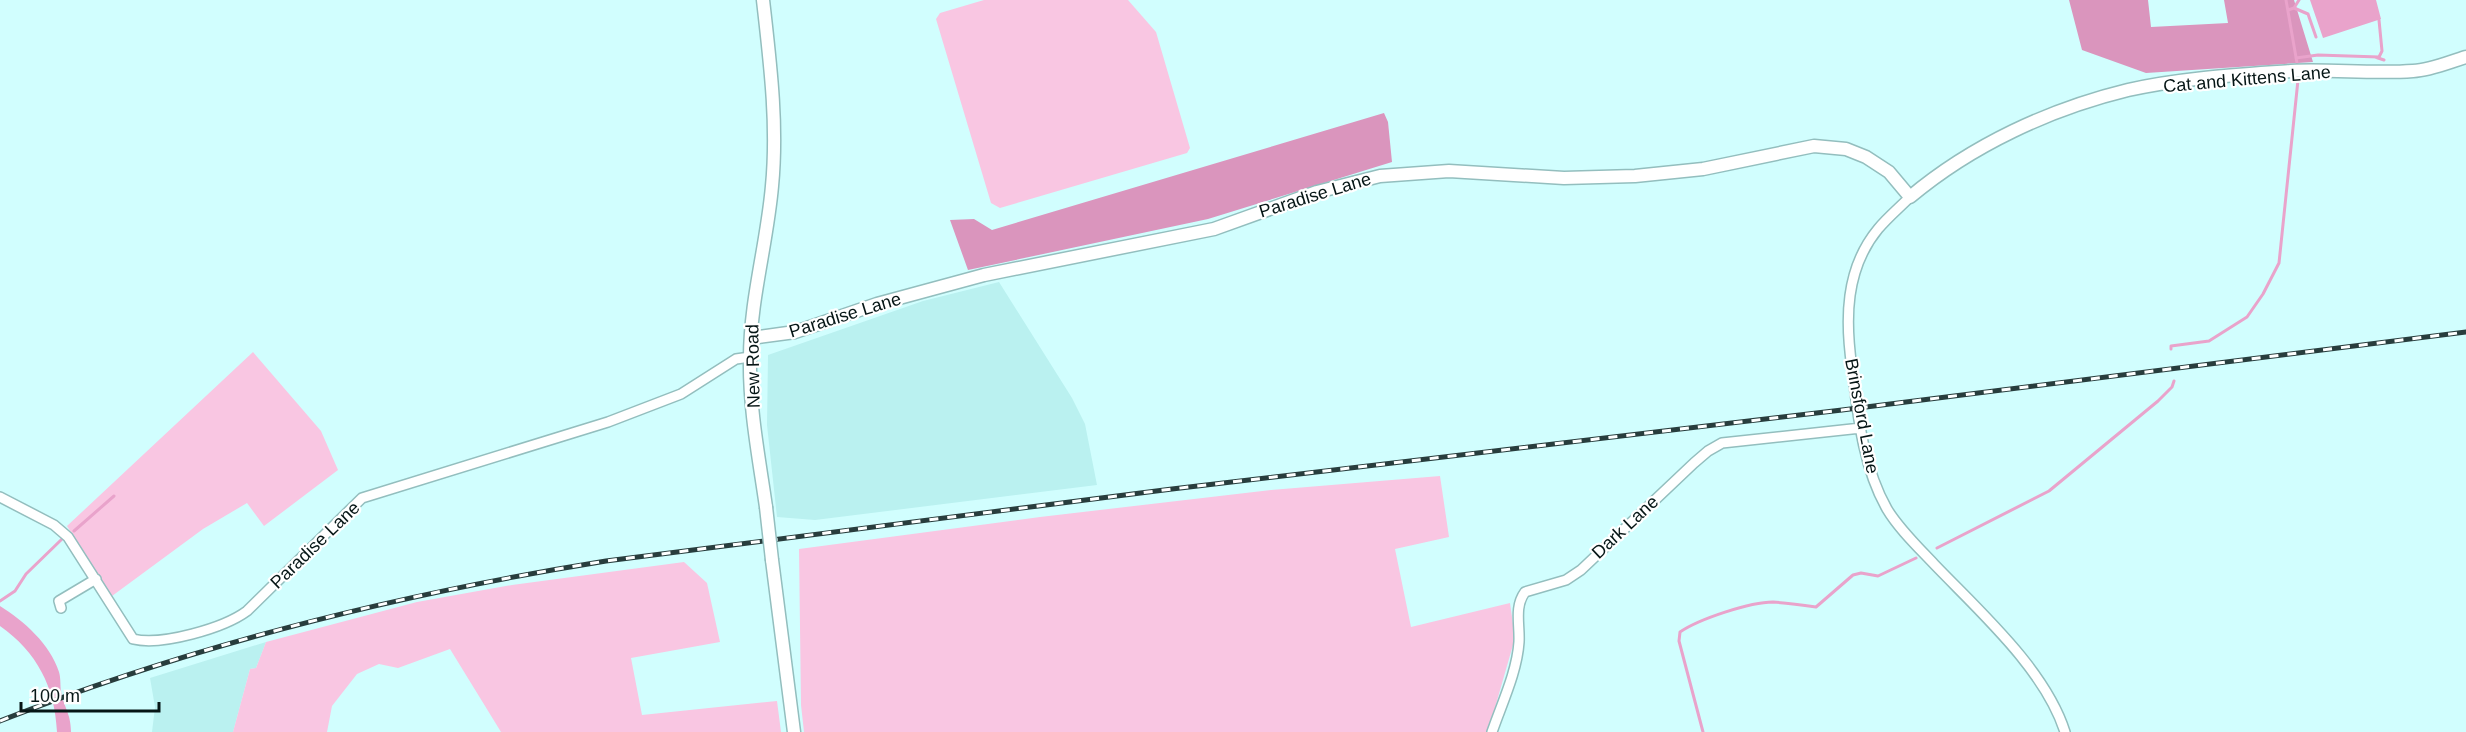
<svg xmlns="http://www.w3.org/2000/svg" width="2466" height="732" font-family="Helvetica,sans-serif">
<style>
.built{fill:#baf1f0}
.green{fill:#f9c6e2}
.forest{fill:#da95bd}
.water{fill:#e9a3cb}
.lines{fill:none;stroke-linecap:round;stroke-linejoin:round}
.stream{stroke:#e9a3cb;stroke-width:3}
.street-casing{stroke:#93bebe;stroke-width:12}
.secondary-casing{stroke:#93bebe;stroke-width:15}
.street{stroke:#fff;stroke-width:9}
.secondary{stroke:#fff;stroke-width:12}
.rail-casing{stroke:#283d3d;stroke-width:5}
.rail{stroke:#fff;stroke-width:3;stroke-dasharray:9;stroke-linecap:butt}
.secondary-bridge-casing{stroke:#93bebe;stroke-width:15;stroke-linecap:butt}
.secondary-bridge{stroke:#fff;stroke-width:12}
.labels{text-anchor:middle;dominant-baseline:central;stroke-width:4.5;stroke-linejoin:round;paint-order:stroke}
.street-label{font-size:18px;fill:#061616;stroke:#fff}
</style>
<rect width="100%" height="100%" fill="#d1fefe"/>
<path class="built" d="M999,282L1072,398L1085,424L1097,485L815,520L777,517L767,425L768,355L923,301Z
M266,642L256,668L250,669L233,732H152L155,707L150,678Z"/>
<path class="green" d="M984,0H1128L1156,32L1190,148L1187,153L1000,208L991,203L936,19L940,13Z
M253,352L321,431L338,470L264,526L247,503L203,529L112,596L67,526Z
M1440,476L1449,537L1395,549L1411,627L1510,603L1515,638L1488,732H804L801,705L799,549L1040,517L1271,490Z
M684,562L707,583L720,642L631,658L642,715L777,701L781,732H501L450,649L398,668L379,664L357,674L332,706L327,732H233L250,669L256,668L266,642L417,602L512,585Z"/>
<path class="forest" d="M2069,0H2148L2151,27L2228,23L2224,0H2294L2313,62L2146,73L2082,50Z
M1384,113L1388,122L1392,162L1208,219L968,270L950,220L974,219L992,230Z"/>
<path class="water" d="M2310,0H2376L2381,19L2323,38Z
M0,606C24,621 50,644 59,672C61,679 60,685 61,691C63,706 71,713 71,732H57C55,687 37,652 0,626Z"/>
<g class="lines">
<path class="stream" d="M2286,0L2297,63
M2294,8L2299,0
M2288,10L2294,8L2308,14L2316,37
M2375,57L2384,60
M2296,58L2318,55L2379,57L2382,51L2379,20
M2171,349V346L2209,341L2247,317L2263,294L2279,263L2298,80
M74,531L114,496
M1937,548L2049,491L2158,401L2172,387L2174,381
M0,601L15,591L26,574L62,539
M1703,732L1679,641L1680,632C1699,619 1750,602 1773,602C1787,603 1802,605 1816,607L1853,575L1861,573L1878,576L1916,558"/>
<defs>
<path id="street" d="M1910,197C1899,208 1887,218 1878,229C1845,269 1845,320 1852,368C1858,416 1863,467 1887,509C1899,529 1918,547 1934,564C1979,611 2045,669 2065,732
M0,497L54,525L68,537L133,639C162,646 224,628 247,611L362,498L608,422L681,394L736,359L750,357
M61,608L59,601L96,579
M1492,732C1502,703 1517,672 1519,642C1520,625 1514,607 1525,592L1566,580L1581,570L1694,463L1708,451L1722,443L1861,428"/>
<path id="secondary" d="M763,0C770,62 778,124 772,186C767,244 750,300 750,358C749,408 759,458 766,507
M751,338L795,332L877,304L984,275L1214,229L1317,192L1380,176L1449,171L1564,178L1635,176L1703,169L1814,146L1846,149L1866,157L1889,172L1910,197C1972,145 2050,109 2128,90C2181,78 2237,75 2291,71C2331,69 2373,74 2413,71C2431,70 2449,62 2466,57
M772,560L794,732"/>
</defs>
<use href="#street" class="street-casing"/>
<use href="#secondary" class="secondary-casing"/>
<use href="#street" class="street"/>
<use href="#secondary" class="secondary"/>
<defs>
<path id="rail" d="M0,721C195,644 400,594 606,561L1172,489L1842,410L2466,332"/>
</defs>
<use href="#rail" class="rail-casing"/>
<use href="#rail" class="rail"/>
<defs>
<path id="secondary-bridge" d="M766,507L772,560"/>
</defs>
<use href="#secondary-bridge" class="secondary-bridge-casing"/>
<use href="#secondary-bridge" class="secondary-bridge"/>
</g>
<g class="labels">
<g class="street-label">
<text transform="translate(2247 79) rotate(-5)">Cat and Kittens Lane</text>
<text transform="translate(1315 195) rotate(-17)">Paradise Lane</text>
<text transform="translate(845 315) rotate(-17)">Paradise Lane</text>
<text transform="translate(753 366) rotate(-91)">New Road</text>
<text transform="translate(1862 416) rotate(79)">Brinsford Lane</text>
<text transform="translate(1625 527) rotate(-43)">Dark Lane</text>
<text transform="translate(315 545) rotate(-44)">Paradise Lane</text>
</g>
</g>
<path d="M21 702v9h138v-9" fill="none" stroke="#061616" stroke-width="3"/>
<text x="30" y="702" font-size="18" fill="#061616" stroke="#ffffff" stroke-width="4.5" paint-order="stroke">100 m</text>
</svg>
